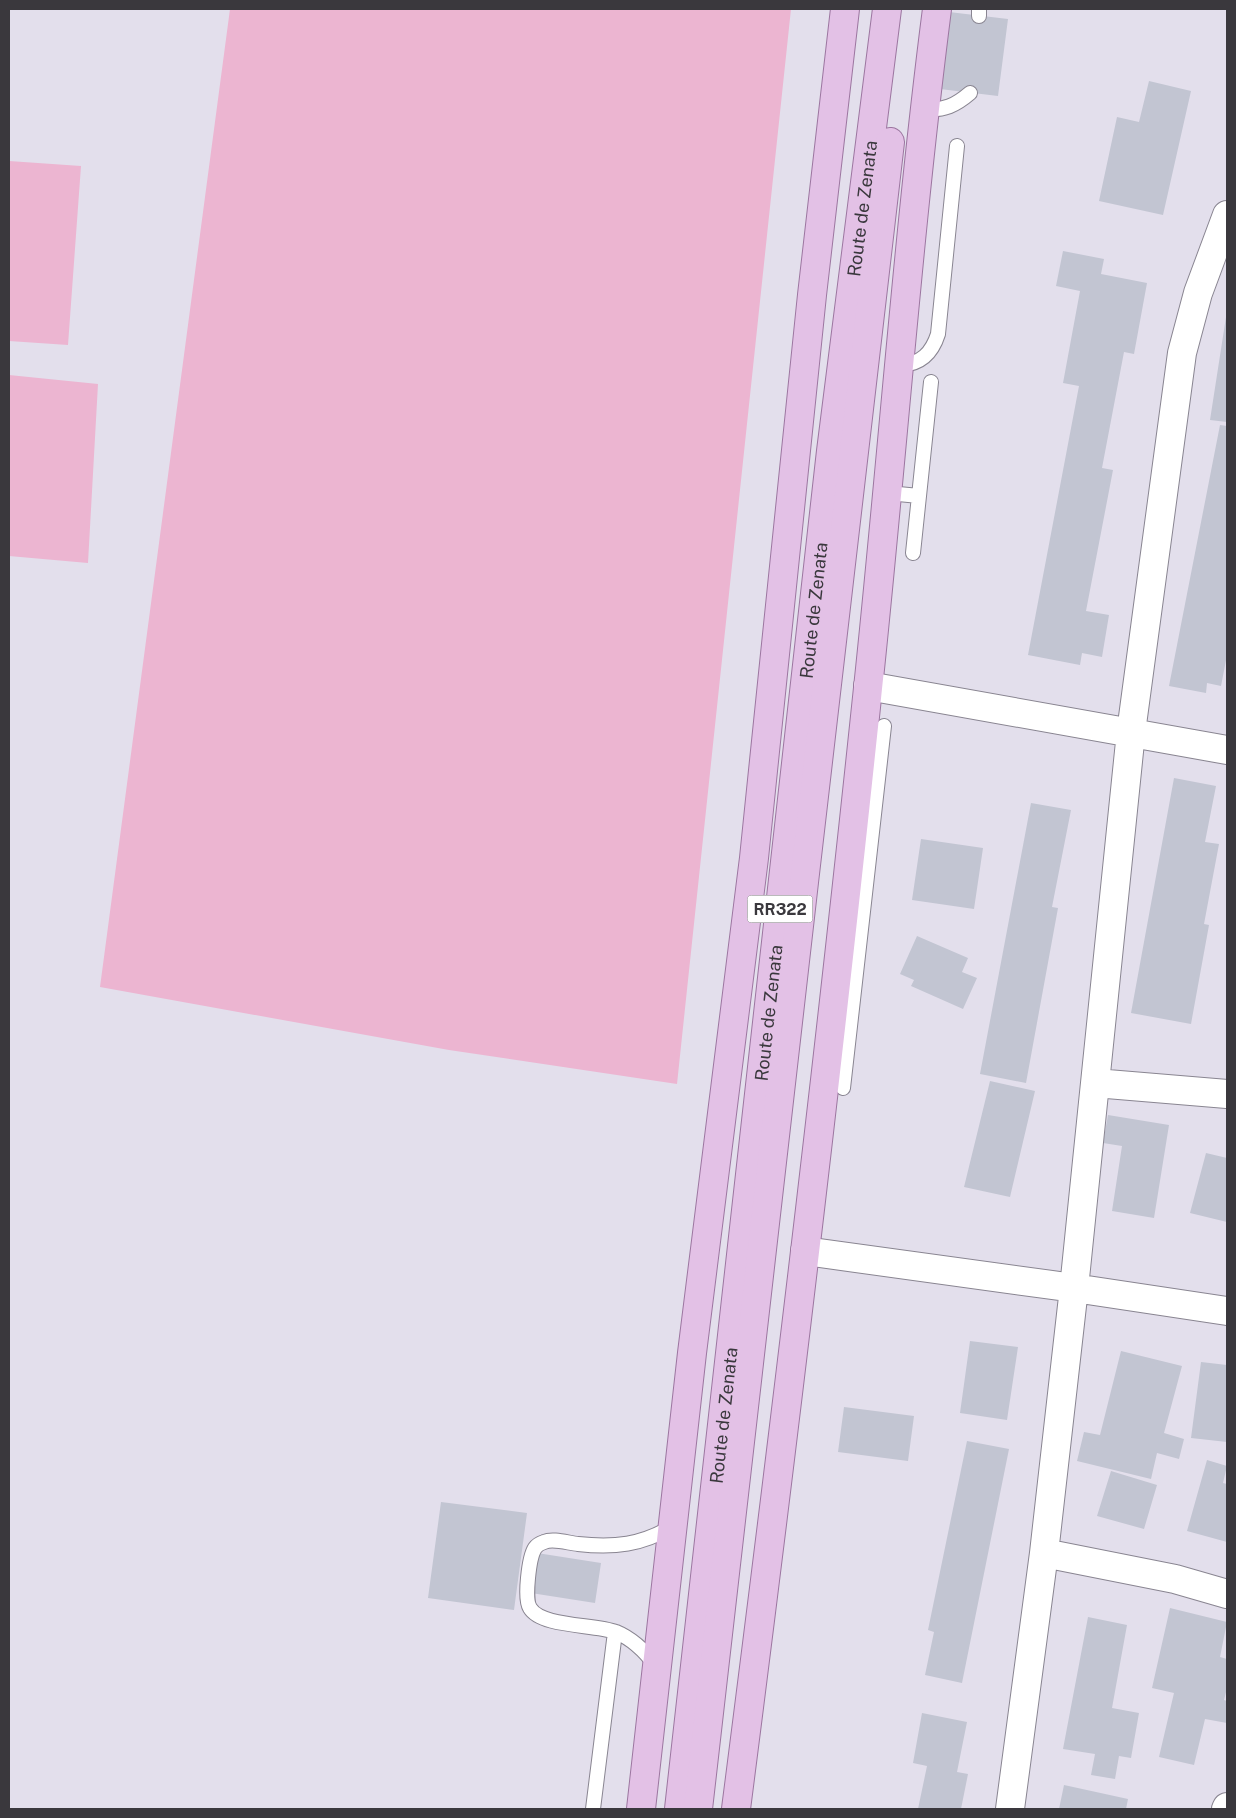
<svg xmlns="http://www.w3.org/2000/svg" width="1236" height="1818" font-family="'Public Sans',sans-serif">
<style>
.green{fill:#ecb5d1}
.building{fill:#c2c5d2}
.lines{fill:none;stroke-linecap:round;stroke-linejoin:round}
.service-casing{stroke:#898591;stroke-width:16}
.minor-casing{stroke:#898591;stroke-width:30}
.primary-casing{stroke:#9c76a0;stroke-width:30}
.service{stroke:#fff;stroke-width:14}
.minor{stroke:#fff;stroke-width:28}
.primary{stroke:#e3c1e6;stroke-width:28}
.labels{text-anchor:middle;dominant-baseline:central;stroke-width:5;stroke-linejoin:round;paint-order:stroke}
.shield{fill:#fff;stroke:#757477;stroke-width:1}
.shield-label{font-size:16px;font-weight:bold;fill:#3a383d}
.street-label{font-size:18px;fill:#3a383d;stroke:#fff}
</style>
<rect width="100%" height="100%" fill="#e3dfec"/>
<path class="green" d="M230,9H791L677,1084L449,1050L100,987Z
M9,161L81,166L68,345L9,341Z
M9,375L98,384L88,563L9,556Z"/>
<path class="building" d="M949,12L1008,19L998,96L940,89Z
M1149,81L1191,91L1163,215L1099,201L1117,117L1139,122Z
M1063,251L1104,259L1101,274L1147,283L1134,354L1124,352L1102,468L1113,470L1086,611L1109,615L1102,657L1082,653L1080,665L1028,655L1079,386L1063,383L1080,291L1056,286Z
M1226,317H1227V422L1210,420Z
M1220,425L1227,426V655L1221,686L1207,683L1206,693L1169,686Z
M1174,778L1216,786L1205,842L1219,844L1204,924L1209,925L1191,1024L1131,1013Z
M1031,803L1071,810L1052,907L1058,908L1026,1083L980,1074Z
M921,839L983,848L974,909L912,900Z
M917,936L968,958L962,972L977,978L963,1009L911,986L914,980L900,974Z
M990,1081L1035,1091L1010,1197L964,1187Z
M1108,1115L1169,1125L1154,1218L1112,1211L1122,1146L1103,1143Z
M1206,1153L1227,1158V1222L1190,1213Z
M970,1341L1018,1347L1007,1420L960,1413Z
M1121,1351L1182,1366L1164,1433L1184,1439L1179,1459L1157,1453L1151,1479L1077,1461L1084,1432L1100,1435Z
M1201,1362L1227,1365V1442L1191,1438Z
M844,1407L914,1416L908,1461L838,1452Z
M967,1441L1009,1449L962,1683L925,1675L934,1632L928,1630Z
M1207,1460L1227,1466L1223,1483L1227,1484V1542L1187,1531Z
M1111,1471L1157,1485L1144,1529L1097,1516Z
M441,1502L527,1513L514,1610L428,1598Z
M537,1553L601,1563L595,1603L531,1593Z
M1170,1608L1227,1622L1220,1657L1227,1659V1688L1224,1700L1227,1701V1723L1205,1719L1194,1765L1159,1757L1174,1693L1152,1688Z
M1088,1617L1127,1625L1112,1708L1139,1713L1131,1758L1119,1756L1115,1779L1091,1775L1095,1754L1063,1749Z
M922,1713L967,1722L957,1772L968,1774L961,1809H918L927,1766L913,1763Z
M1064,1785L1128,1799L1126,1809H1059Z"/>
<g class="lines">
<defs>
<path id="service" d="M979,9V16
M925,109C944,111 956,105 970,93
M901,365C921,364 932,353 938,334L957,146
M888,493L919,496
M913,553L931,382
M843,1088L884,726
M656,1666C645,1651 633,1639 616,1632C594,1624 541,1627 530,1608C524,1599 529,1557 535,1548C537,1545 541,1543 544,1542C553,1538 568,1543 578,1544C614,1548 642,1545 673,1526
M593,1809L615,1632"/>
<path id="minor" d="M868,686L1227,750
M1095,1083L1227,1094
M805,1251L1074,1288L1227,1311
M1044,1553L1175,1579L1227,1594
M1010,1809L1044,1553L1074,1288L1131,732L1182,353L1198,293L1227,215
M1226,1809L1227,1807"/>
<g id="primary">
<path d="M641,1809L692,1353L754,858L812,295L845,9"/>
<path id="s1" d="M679,1809L831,451L887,9"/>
<path d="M698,1809C766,1254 821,697 890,142"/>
<path d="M736,1809C784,1436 829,1062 868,688C892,462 908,234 937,9"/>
</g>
</defs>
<use href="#service" class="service-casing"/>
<use href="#minor" class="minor-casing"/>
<use href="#primary" class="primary-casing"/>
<use href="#service" class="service"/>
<use href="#minor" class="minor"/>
<use href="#primary" class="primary"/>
</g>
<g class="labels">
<rect class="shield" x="747.5" y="895.5" width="65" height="27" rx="4"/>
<g class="shield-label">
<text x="780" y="909">RR322</text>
</g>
<g class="street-label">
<text stroke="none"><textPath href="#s1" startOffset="1611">Route de Zenata</textPath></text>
<text stroke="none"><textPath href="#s1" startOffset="1206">Route de Zenata</textPath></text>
<text stroke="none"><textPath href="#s1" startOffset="801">Route de Zenata</textPath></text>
<text stroke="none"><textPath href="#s1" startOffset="396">Route de Zenata</textPath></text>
</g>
</g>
<rect width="1236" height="1818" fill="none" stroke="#3a383d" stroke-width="20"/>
</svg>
